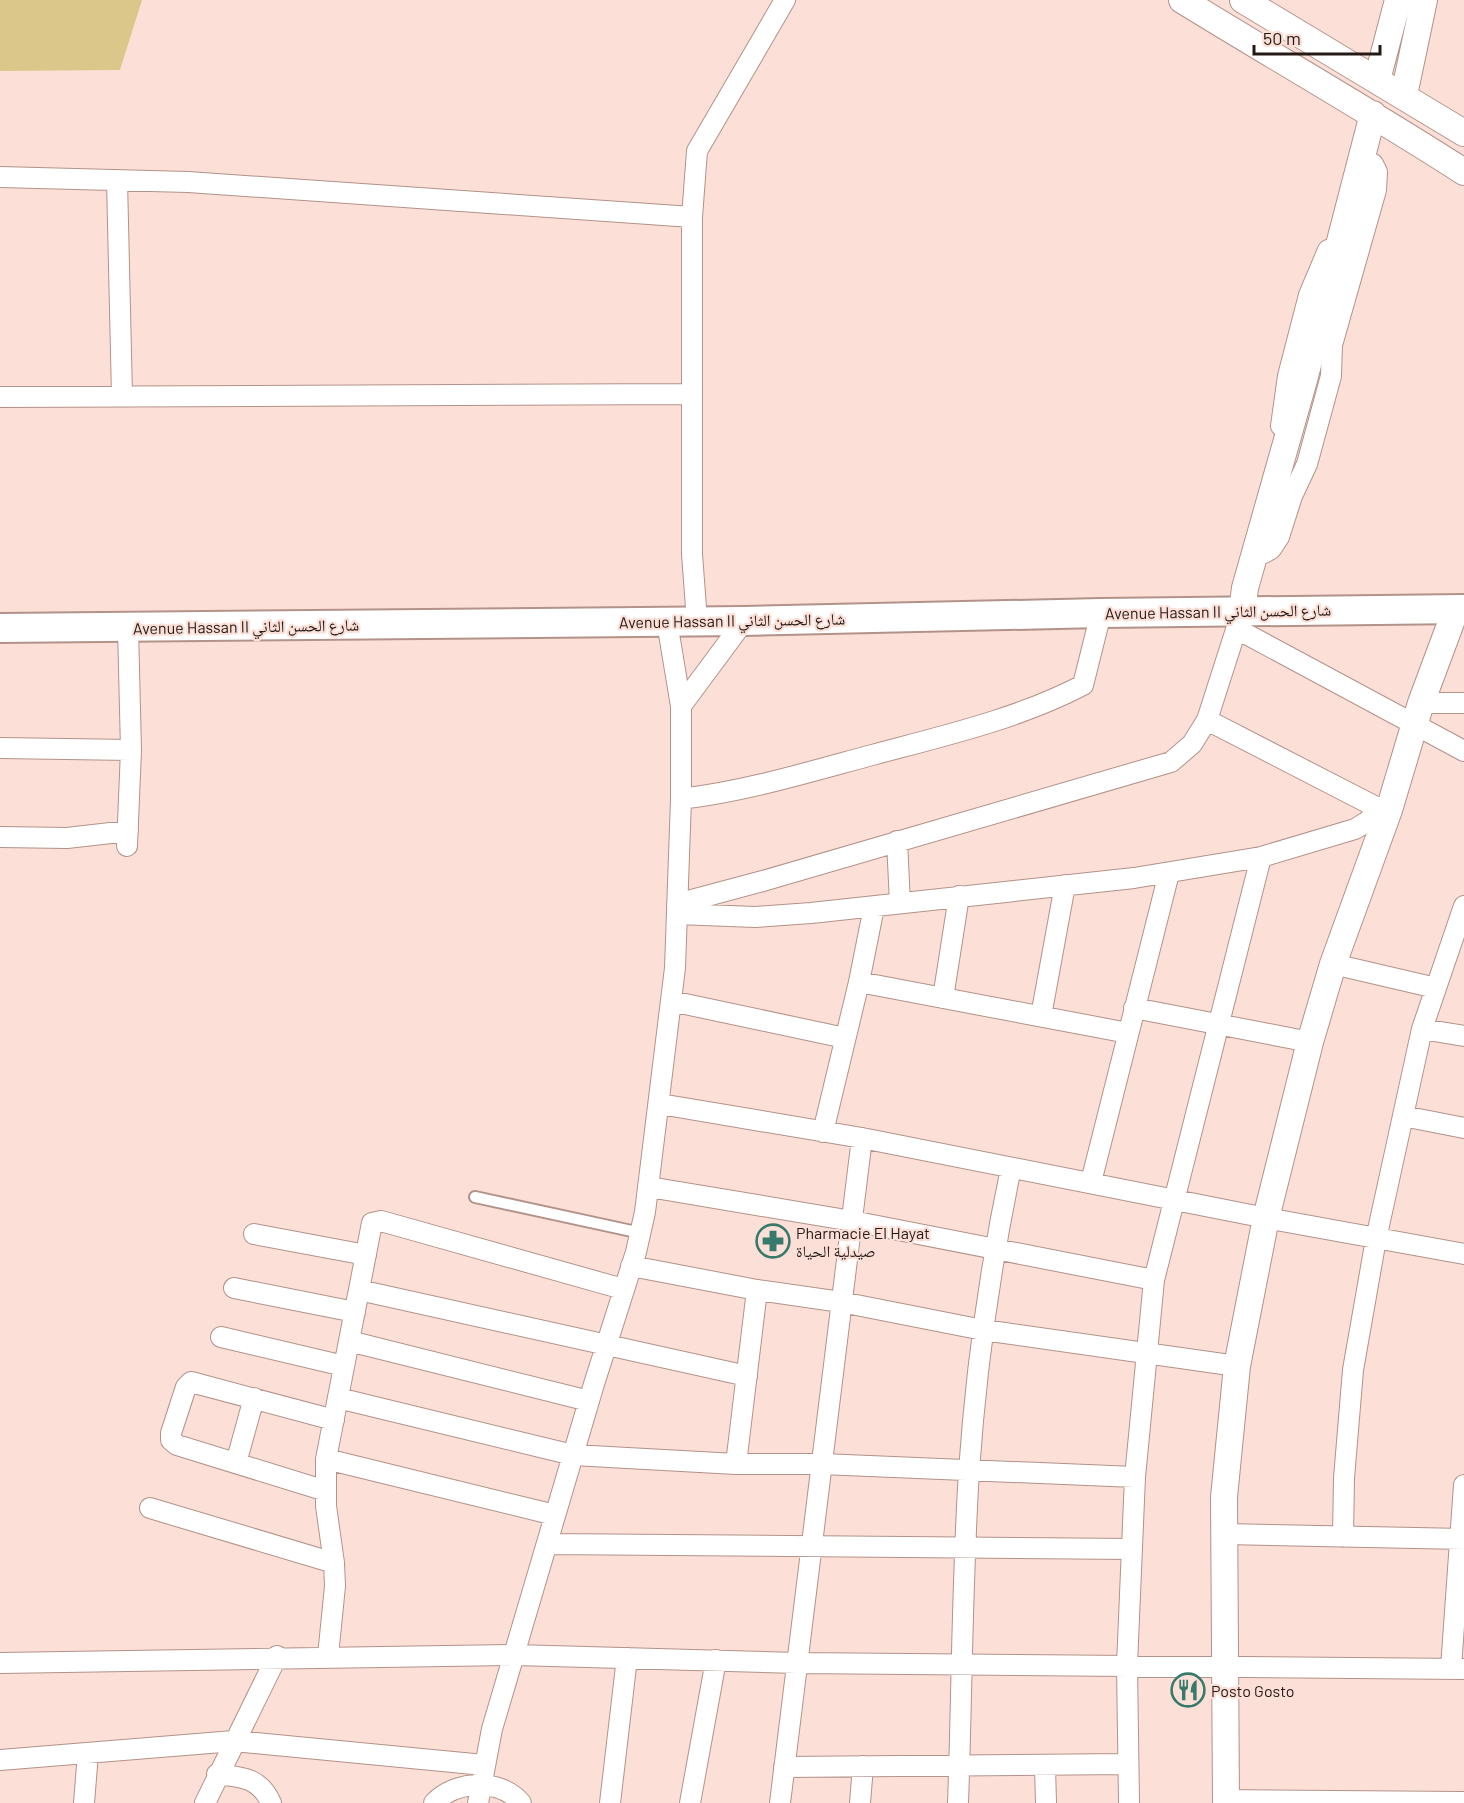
<svg xmlns="http://www.w3.org/2000/svg" width="1464" height="1803" font-family="Barlow,'Noto Naskh Arabic',sans-serif">
<style>
.green{fill:#dbc789}
.lines{fill:none;stroke-linecap:round;stroke-linejoin:round}
.service-casing{stroke:#b29289;stroke-width:14}
.minor-casing{stroke:#b29289;stroke-width:22}
.tertiary-casing{stroke:#b29289;stroke-width:28}
.secondary-casing{stroke:#b29289;stroke-width:32}
.service{stroke:#fff;stroke-width:10}
.minor{stroke:#fff;stroke-width:20}
.tertiary{stroke:#fff;stroke-width:26}
.secondary{stroke:#fff;stroke-width:28}
.labels{text-anchor:middle;dominant-baseline:central;stroke-width:4.5;stroke-linejoin:round;paint-order:stroke}
.street-label{font-size:16px;fill:#251916;stroke:#fce0d8}
.poi-label{font-size:16px;fill:#251916;stroke:#fce0d8;text-anchor:start}
</style>
<rect width="100%" height="100%" fill="#fce0d8"/>
<path class="green" d="M0,0H142L120,70L0,71Z"/>
<g class="lines">
<defs>
<path id="service" d="M475,1197L641,1233"/>
<path id="minor" d="M0,177L188,182L692,217
M117,180L122,396
M0,397L692,394
M1281,426L1288,376L1309,295L1328,250
M1264,553L1271,549L1279,537L1292,496L1307,464L1331,376L1332,345L1376,190L1377,172L1373,164
M697,621L692,554V217L697,151L785,0
M1237,629L1464,751
M1421,703H1464
M681,706L744,621
M1207,720L1378,808L1389,810
M0,748L131,750
M681,799C747,791 809,772 872,755C943,736 1018,719 1083,685L1101,613
M0,837L67,838L128,831
M897,841L900,903
M127,846L131,750L128,628
M677,904L763,881L1171,762L1192,744L1207,720L1242,611
M677,914L755,917L811,913L1134,878L1261,857L1355,829L1368,821L1378,808
M1333,964L1436,988
M859,982L874,907
M943,998L959,896
M671,1001L845,1038
M1134,1008L1310,1042
M1041,1016L1065,885
M1422,1029L1464,1036
M660,1104L862,1138L1266,1218L1464,1254
M1403,1116L1464,1128
M823,1132L859,982L1128,1033
M1091,1182L1169,873
M649,1187L852,1221L1154,1280
M254,1234L366,1255
M631,1266L757,1290L841,1302L983,1330L1237,1366
M234,1288L355,1312
M359,1290L747,1376
M221,1337L344,1366
M349,1341L589,1401
M338,1398L573,1455L736,1464H822L1135,1477
M326,1459L555,1515
M236,1463L254,1398
M736,1464L757,1290
M326,1491L177,1445L171,1440V1433L186,1387L191,1382L334,1420
M150,1508L334,1563
M1224,1534L1464,1539
M1343,1537L1344,1478L1353,1370L1376,1239L1422,1029L1464,906
M547,1544L1132,1549
M328,1656L335,1586L334,1563L326,1506V1459L372,1223L381,1221L623,1289
M0,1663L515,1655L797,1663L1464,1669
M1451,1668L1464,1485
M0,1760L234,1741L484,1765
M784,1767L1126,1764
M1045,1767L1046,1803
M217,1774C243,1777 260,1778 271,1803
M1225,1800L1464,1802
M84,1803L88,1753
M205,1803L277,1656
M434,1803C456,1780 500,1778 521,1803
M478,1803L492,1729L594,1384L636,1252L645,1212L675,968L681,799V706L667,622
M610,1803L627,1658
M690,1803L716,1660
M780,1803L862,1138
M860,1803L863,1766
M958,1803C962,1692 962,1581 969,1471C976,1369 990,1268 1011,1168
M1129,1803L1127,1665L1135,1477L1154,1280L1261,857"/>
<path id="tertiary" d="M1182,0C1276,58 1371,112 1464,172
M1243,0L1464,133
M1377,80L1398,0
M1404,95L1424,0
M1242,611L1245,588L1304,380L1373,114
M1226,1803L1224,1497L1237,1366L1266,1218L1310,1042L1333,964L1389,810L1421,703L1456,609"/>
<path id="secondary" d="M0,628L744,621L1101,613L1464,609"/>
</defs>
<use href="#service" class="service-casing"/>
<use href="#minor" class="minor-casing"/>
<use href="#tertiary" class="tertiary-casing"/>
<use href="#secondary" class="secondary-casing"/>
<use href="#service" class="service"/>
<use href="#minor" class="minor"/>
<use href="#tertiary" class="tertiary"/>
<use href="#secondary" class="secondary"/>
</g>
<defs>
<symbol id="pharmacy-ring" viewBox="-11 -11 22 22"><circle r="9.5" fill="#fce0d8" stroke="#37796a" stroke-width="1.5"/><path d="M-2-6h4v4h4v4h-4v4h-4v-4h-4v-4h4Z" fill="#37796a"/></symbol>
<symbol id="restaurant-ring" viewBox="-11 -11 22 22"><circle r="9.5" fill="#fce0d8" stroke="#37796a" stroke-width="1.5"/><path d="M-5-6h1v4h1v-4h1v4h1v-4h1v5L-1.5 .5V6h-2V.5L-5-1ZM5-6V6H3V1.5H1.5Q1.5-4 5-6Z" fill="#37796a"/></symbol>
</defs>
<g fill-rule="evenodd">
<use href="#pharmacy-ring" x="754" y="1222" width="38" height="38"/>
<use href="#restaurant-ring" x="1169" y="1671" width="38" height="38"/>
</g>
<g class="labels">
<g class="street-label">
<text transform="translate(1218 611) rotate(-1)">Avenue Hassan II شارع الحسن الثاني</text>
<text transform="translate(732 620) rotate(-1)">Avenue Hassan II شارع الحسن الثاني</text>
<text transform="translate(246 626) rotate(-1)">Avenue Hassan II شارع الحسن الثاني</text>
</g>
<g class="poi-label">
<text x="796" y="1232">Pharmacie El Hayat<tspan x="796" dy="18">صيدلية الحياة</tspan></text>
<text x="1211" y="1690">Posto Gosto</text>
</g>
</g>
<path d="M1254 45v9h126v-9" fill="none" stroke="#251916" stroke-width="3"/>
<text x="1263" y="45" font-size="18" fill="#251916" stroke="#fce0d8" stroke-width="4.5" paint-order="stroke">50 m</text>
</svg>
